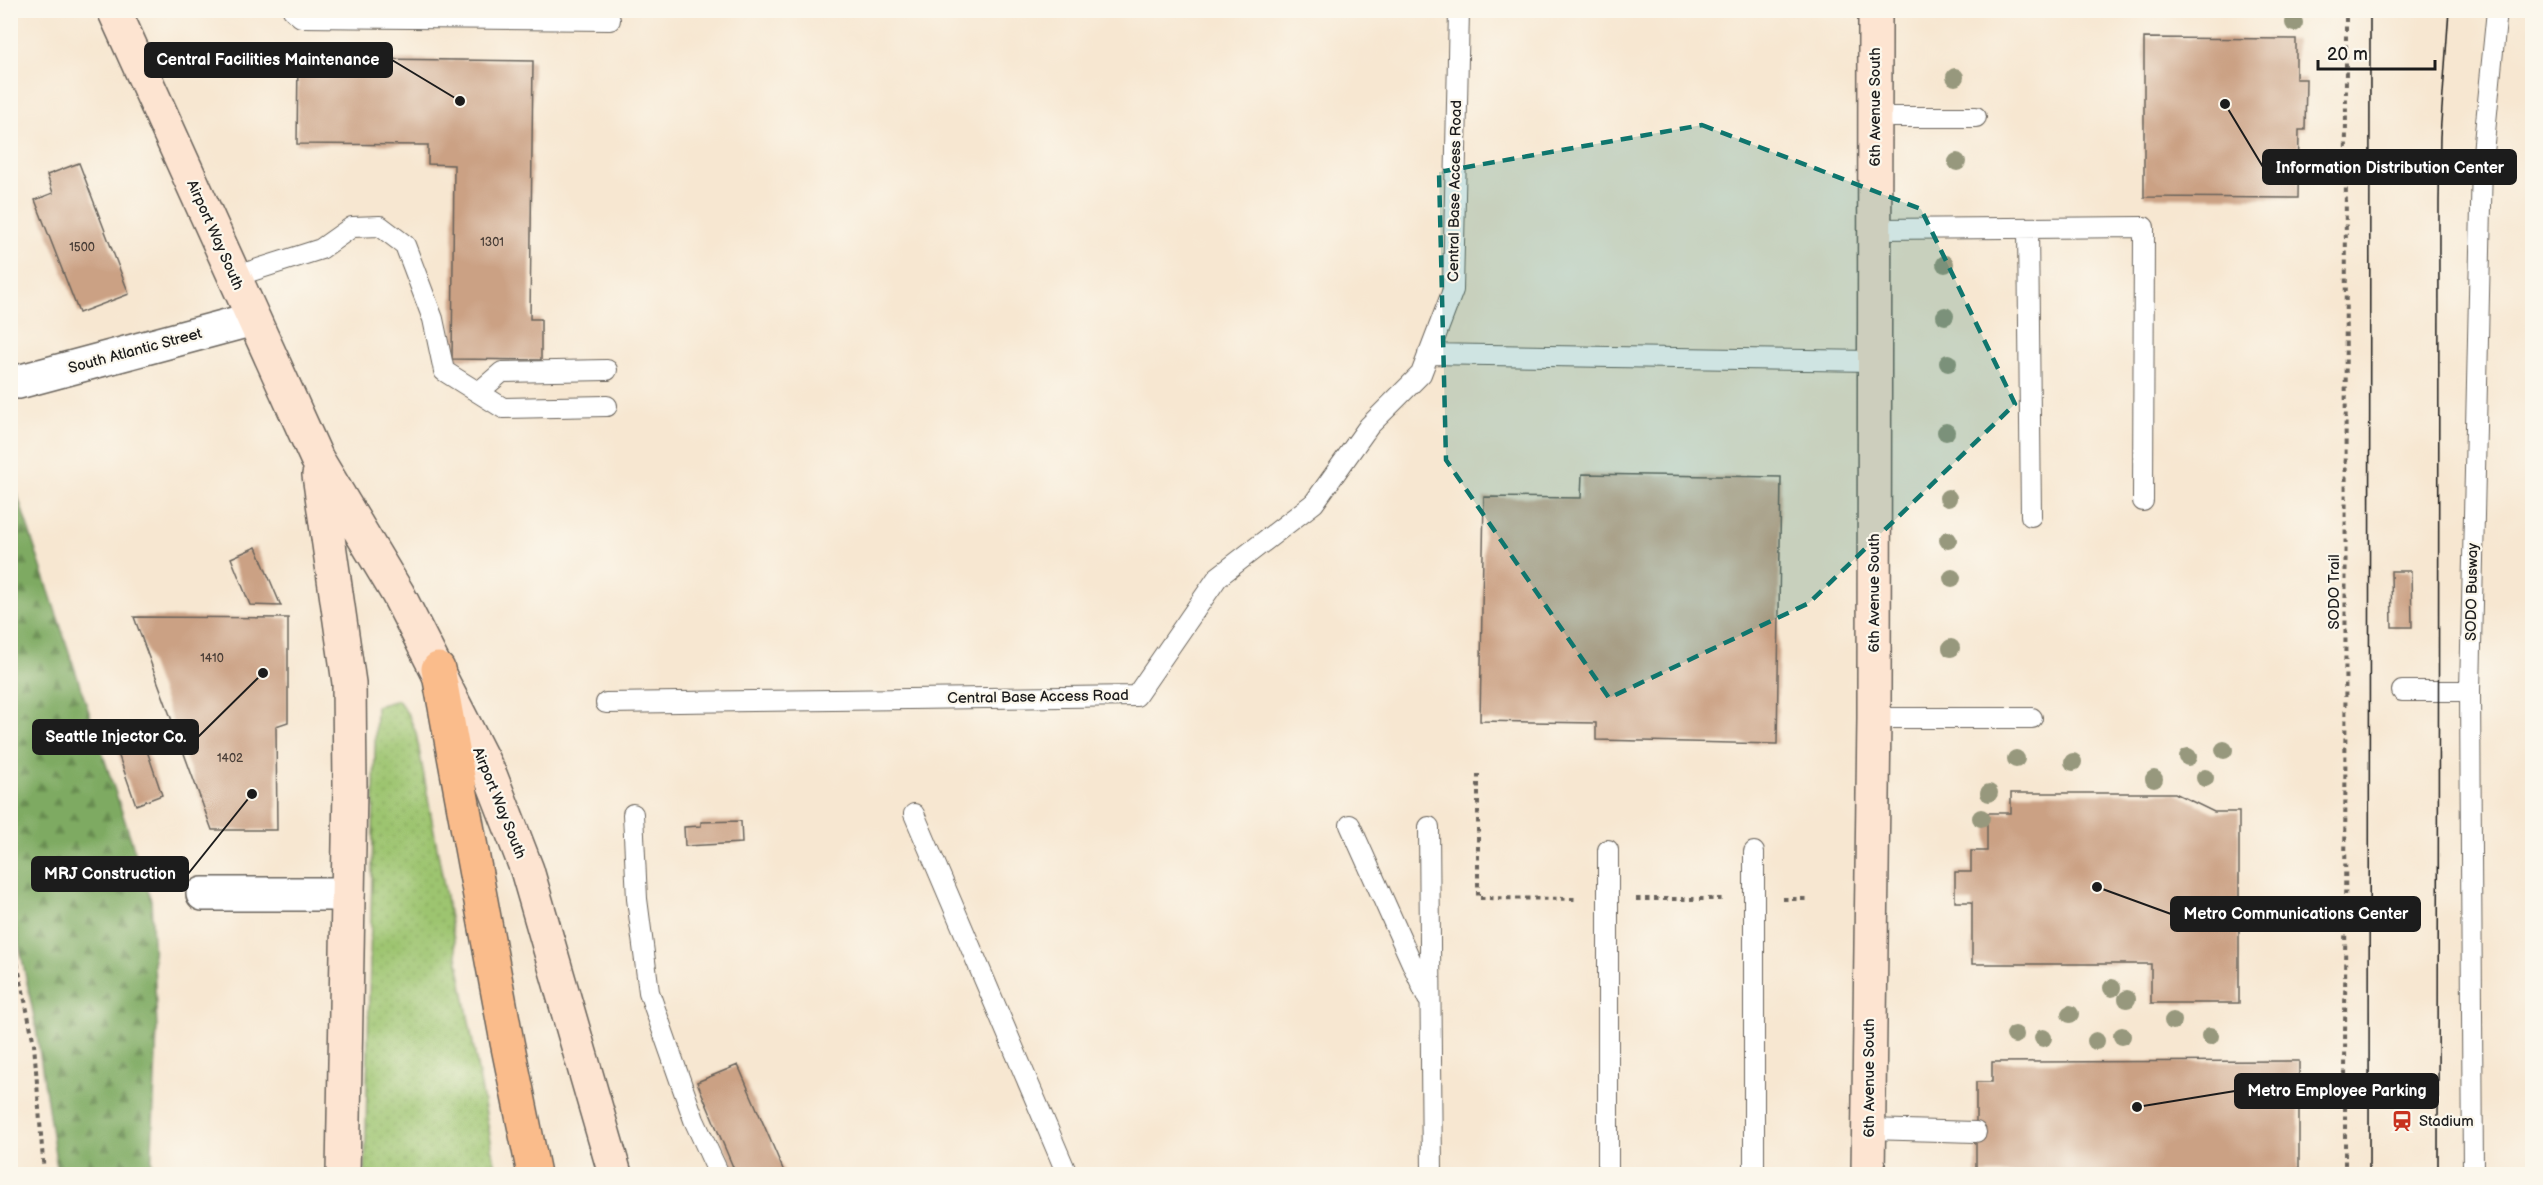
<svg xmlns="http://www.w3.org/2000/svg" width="2543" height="1185" font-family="'Balsamiq Sans',sans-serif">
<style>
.grass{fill:url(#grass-dots);stroke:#5c7046;stroke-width:1.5}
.forest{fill:url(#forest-firs);stroke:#4d633f;stroke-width:1.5}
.building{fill:#cba184}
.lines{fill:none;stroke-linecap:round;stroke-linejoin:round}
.lane-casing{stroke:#69635b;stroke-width:22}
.street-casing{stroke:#69635b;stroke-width:36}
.secondary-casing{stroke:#69635b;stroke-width:36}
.highway-casing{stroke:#69635b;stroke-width:36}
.path{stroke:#69635b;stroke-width:4;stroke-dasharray:4.5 4.5;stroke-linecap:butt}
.lane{stroke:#fff;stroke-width:20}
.street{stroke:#fff;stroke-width:33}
.secondary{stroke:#fde4d1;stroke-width:33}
.highway{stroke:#fabc8b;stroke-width:33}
.tram{stroke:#1c1c1c;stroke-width:1.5}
.tree{fill:#97987d}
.marked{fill:#0f766e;fill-opacity:0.2;stroke:#0f766e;stroke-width:4.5;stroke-dasharray:12 8;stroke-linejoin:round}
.labels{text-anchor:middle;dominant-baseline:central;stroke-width:4.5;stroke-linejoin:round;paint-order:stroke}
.number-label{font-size:12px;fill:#483d36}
.street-label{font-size:15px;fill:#1c1c1c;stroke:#fbf7ec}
.poi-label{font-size:15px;fill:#1c1c1c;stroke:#fbf7ec;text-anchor:start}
.leader{fill:none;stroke:#1c1c1c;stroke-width:2}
.callout-dot{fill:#1c1c1c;stroke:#fbf7ec;stroke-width:2}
.callout{fill:#1c1c1c;stroke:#1c1c1c;stroke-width:2}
.callout-label{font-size:16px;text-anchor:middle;font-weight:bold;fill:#fff}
</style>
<defs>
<pattern id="grass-dots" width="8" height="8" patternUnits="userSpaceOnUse" patternTransform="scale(1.5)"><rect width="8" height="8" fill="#9dc46f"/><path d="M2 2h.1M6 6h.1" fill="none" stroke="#87a860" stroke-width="1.8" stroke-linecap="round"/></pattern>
<pattern id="forest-firs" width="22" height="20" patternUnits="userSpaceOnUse" patternTransform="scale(1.5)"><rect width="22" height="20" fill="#7eaa62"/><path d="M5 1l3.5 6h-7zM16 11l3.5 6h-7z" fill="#668a50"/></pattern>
</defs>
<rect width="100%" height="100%" fill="#fbf7ec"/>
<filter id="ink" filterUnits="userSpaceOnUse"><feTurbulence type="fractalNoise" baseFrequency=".0167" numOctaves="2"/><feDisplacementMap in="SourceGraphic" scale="12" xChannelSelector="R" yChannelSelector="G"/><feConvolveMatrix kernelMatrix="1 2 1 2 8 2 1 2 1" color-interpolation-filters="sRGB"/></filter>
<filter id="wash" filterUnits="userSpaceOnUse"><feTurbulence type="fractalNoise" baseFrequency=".008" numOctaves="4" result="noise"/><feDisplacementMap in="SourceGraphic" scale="24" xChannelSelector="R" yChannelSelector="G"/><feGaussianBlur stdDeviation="1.35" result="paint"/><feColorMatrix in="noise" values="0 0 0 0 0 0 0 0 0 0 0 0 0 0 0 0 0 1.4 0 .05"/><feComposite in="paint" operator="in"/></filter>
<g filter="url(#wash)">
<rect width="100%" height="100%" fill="#f7e7d1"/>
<path class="grass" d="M398,700L409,716L416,733L497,1174H365L376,706Z"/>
<path class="forest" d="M10,473L151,900L157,1028L151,1174H58L35,1022L11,905Z"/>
<g id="blocks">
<path class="building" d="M2144,38L2296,39V79H2306L2305,130H2299L2298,198L2144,197Z
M298,58L533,61L530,319H541V360L452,359L454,165L428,164V145L297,144Z
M79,163L129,294L79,313L35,200L53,193L47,175Z
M1582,474L1781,477L1777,744L1596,740V723L1480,721L1484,497L1581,498Z
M256,547L281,606L250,605L231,558Z
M2391,571H2411L2412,627H2392Z
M134,617L288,618V722L276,726L277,830H212Z
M142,736L162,795L136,805L115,745Z
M2011,793H2175L2214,812H2239V1003H2151V964H1972V902H1955V872H1971V851H1987V813H2011Z
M741,821L742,843L685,846L684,827L701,826V822Z
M2299,1061V1174H1976V1082H1992V1062Z
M738,1065L785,1174H736L697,1082Z"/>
</g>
</g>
<g filter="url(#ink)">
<use href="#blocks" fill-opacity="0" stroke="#69635b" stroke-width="1.5"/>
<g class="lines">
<defs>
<path id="lane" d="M293,10L301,17L610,20
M1875,117H1976
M2028,228L2031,516
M1875,229L2144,227L2143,501
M233,277L321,249L352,227L380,226L405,245L433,319L444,371L503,408L607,406
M1428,354L1874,361
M480,391L502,372L607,370
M2402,691H2470
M606,703L1136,696L1218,577L1314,503L1369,426L1421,374L1453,290L1459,10
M1874,718H2032
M633,814L637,899L649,992L694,1120L719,1174
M914,814L1067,1174
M1350,825L1428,999
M1429,827L1432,1174
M1868,1129L1976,1132
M1608,1174V850
M1754,1174V852
M2473,1174L2470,691L2482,163L2497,10"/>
<path id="street" d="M18,382L253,319
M203,894H348"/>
<path id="secondary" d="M114,10L317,459L398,594L491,777L527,870L615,1174
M319,475L349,683L350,788L343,1174
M1868,1174L1874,718L1875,10"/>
<path id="highway" d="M438,669L507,1042L534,1174"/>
</defs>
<use href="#lane" class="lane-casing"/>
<use href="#street" class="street-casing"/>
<use href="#secondary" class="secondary-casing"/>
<use href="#highway" class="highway-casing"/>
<path class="path" d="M1478,774V898L1578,899
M1636,899H1725
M1783,899H1810
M10,928L34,1044L44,1174
M2345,1174L2346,10"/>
<use href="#lane" class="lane"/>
<use href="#street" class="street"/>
<use href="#secondary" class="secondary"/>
<use href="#highway" class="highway"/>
<path class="tram" d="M2369,1174L2370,10
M2438,1174L2439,201L2440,136L2449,10"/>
</g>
<g class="tree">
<circle cx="2294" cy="23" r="9"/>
<circle cx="1955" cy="77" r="9"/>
<circle cx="1957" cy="162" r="9"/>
<circle cx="1945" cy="264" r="9"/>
<circle cx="1945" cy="316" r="9"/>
<circle cx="1948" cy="363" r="9"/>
<circle cx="1946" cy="432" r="9"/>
<circle cx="1948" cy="498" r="9"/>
<circle cx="1948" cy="540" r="9"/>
<circle cx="1952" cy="578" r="9"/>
<circle cx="1951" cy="648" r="9"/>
<circle cx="2224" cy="750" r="9"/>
<circle cx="2188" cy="757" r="9"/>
<circle cx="2016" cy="759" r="9"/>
<circle cx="2073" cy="762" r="9"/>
<circle cx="2205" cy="778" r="9"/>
<circle cx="2154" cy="779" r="9"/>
<circle cx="1989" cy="793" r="9"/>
<circle cx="1981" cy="818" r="9"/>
<circle cx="2112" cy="988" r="9"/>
<circle cx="2127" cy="999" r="9"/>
<circle cx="2070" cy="1014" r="9"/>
<circle cx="2173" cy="1021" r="9"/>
<circle cx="2015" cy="1035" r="9"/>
<circle cx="2122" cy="1036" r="9"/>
<circle cx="2210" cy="1036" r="9"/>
<circle cx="2043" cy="1038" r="9"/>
<circle cx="2096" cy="1041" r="9"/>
</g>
</g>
<path class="marked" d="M1702,125L1921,209L2015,404L1809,603L1609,698L1446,460L1439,172Z"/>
<defs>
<symbol id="station-bare" viewBox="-9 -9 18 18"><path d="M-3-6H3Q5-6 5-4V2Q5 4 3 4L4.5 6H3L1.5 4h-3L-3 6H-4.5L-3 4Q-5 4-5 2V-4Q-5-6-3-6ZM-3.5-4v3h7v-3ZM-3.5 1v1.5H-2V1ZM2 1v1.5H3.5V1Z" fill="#c8321e" stroke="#fbf7ec" stroke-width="2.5" paint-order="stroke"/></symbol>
</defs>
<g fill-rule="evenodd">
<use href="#station-bare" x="2387" y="1106" width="30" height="30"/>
</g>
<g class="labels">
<g class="number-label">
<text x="492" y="242">1301</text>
<text x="82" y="247">1500</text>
<text x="212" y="658">1410</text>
<text x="230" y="758">1402</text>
</g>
<g class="street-label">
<text transform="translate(1875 107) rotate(-90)">6th Avenue South</text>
<text transform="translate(1455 191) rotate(-89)">Central Base Access Road</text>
<text transform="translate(215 235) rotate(66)">Airport Way South</text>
<text transform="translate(135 351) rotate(-15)">South Atlantic Street</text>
<text transform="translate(2334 592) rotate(-90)">SODO Trail</text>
<text transform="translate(2472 592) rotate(-89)">SODO Busway</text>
<text transform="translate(1874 593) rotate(-90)">6th Avenue South</text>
<text transform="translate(1038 697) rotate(-1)">Central Base Access Road</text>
<text transform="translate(499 803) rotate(68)">Airport Way South</text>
<text transform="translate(1869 1078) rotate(-90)">6th Avenue South</text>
</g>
<g class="poi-label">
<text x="2419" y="1121">Stadium</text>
</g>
</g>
<path class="leader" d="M460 101L392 60M2225 104L2263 167M263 673L198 737M252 794L188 874M2097 887L2171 914M2137 1107L2235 1091"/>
<g class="callout-dot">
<circle cx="460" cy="101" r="6"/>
<circle cx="2225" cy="104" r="6"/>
<circle cx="263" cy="673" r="6"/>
<circle cx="252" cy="794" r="6"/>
<circle cx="2097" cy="887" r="6"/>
<circle cx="2137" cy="1107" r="6"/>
</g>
<g class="callout">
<rect x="145" y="43" width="247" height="34" rx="6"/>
<rect x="2263" y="150" width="253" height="34" rx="6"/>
<rect x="33" y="720" width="165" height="34" rx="6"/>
<rect x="32" y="857" width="156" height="34" rx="6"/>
<rect x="2171" y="897" width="249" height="34" rx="6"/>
<rect x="2235" y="1074" width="203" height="34" rx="6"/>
</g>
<g class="callout-label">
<text x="268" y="65">Central Facilities Maintenance</text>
<text x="2390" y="173">Information Distribution Center</text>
<text x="116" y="742">Seattle Injector Co.</text>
<text x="110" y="879">MRJ Construction</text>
<text x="2296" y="919">Metro Communications Center</text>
<text x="2337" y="1096">Metro Employee Parking</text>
</g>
<rect width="2543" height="1185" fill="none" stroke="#fbf7ec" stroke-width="36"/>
<path d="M2318 60v9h117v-9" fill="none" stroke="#1c1c1c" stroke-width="3"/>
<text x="2327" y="60" font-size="18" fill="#1c1c1c" stroke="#fbf7ec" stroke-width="4.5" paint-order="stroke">20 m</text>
</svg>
